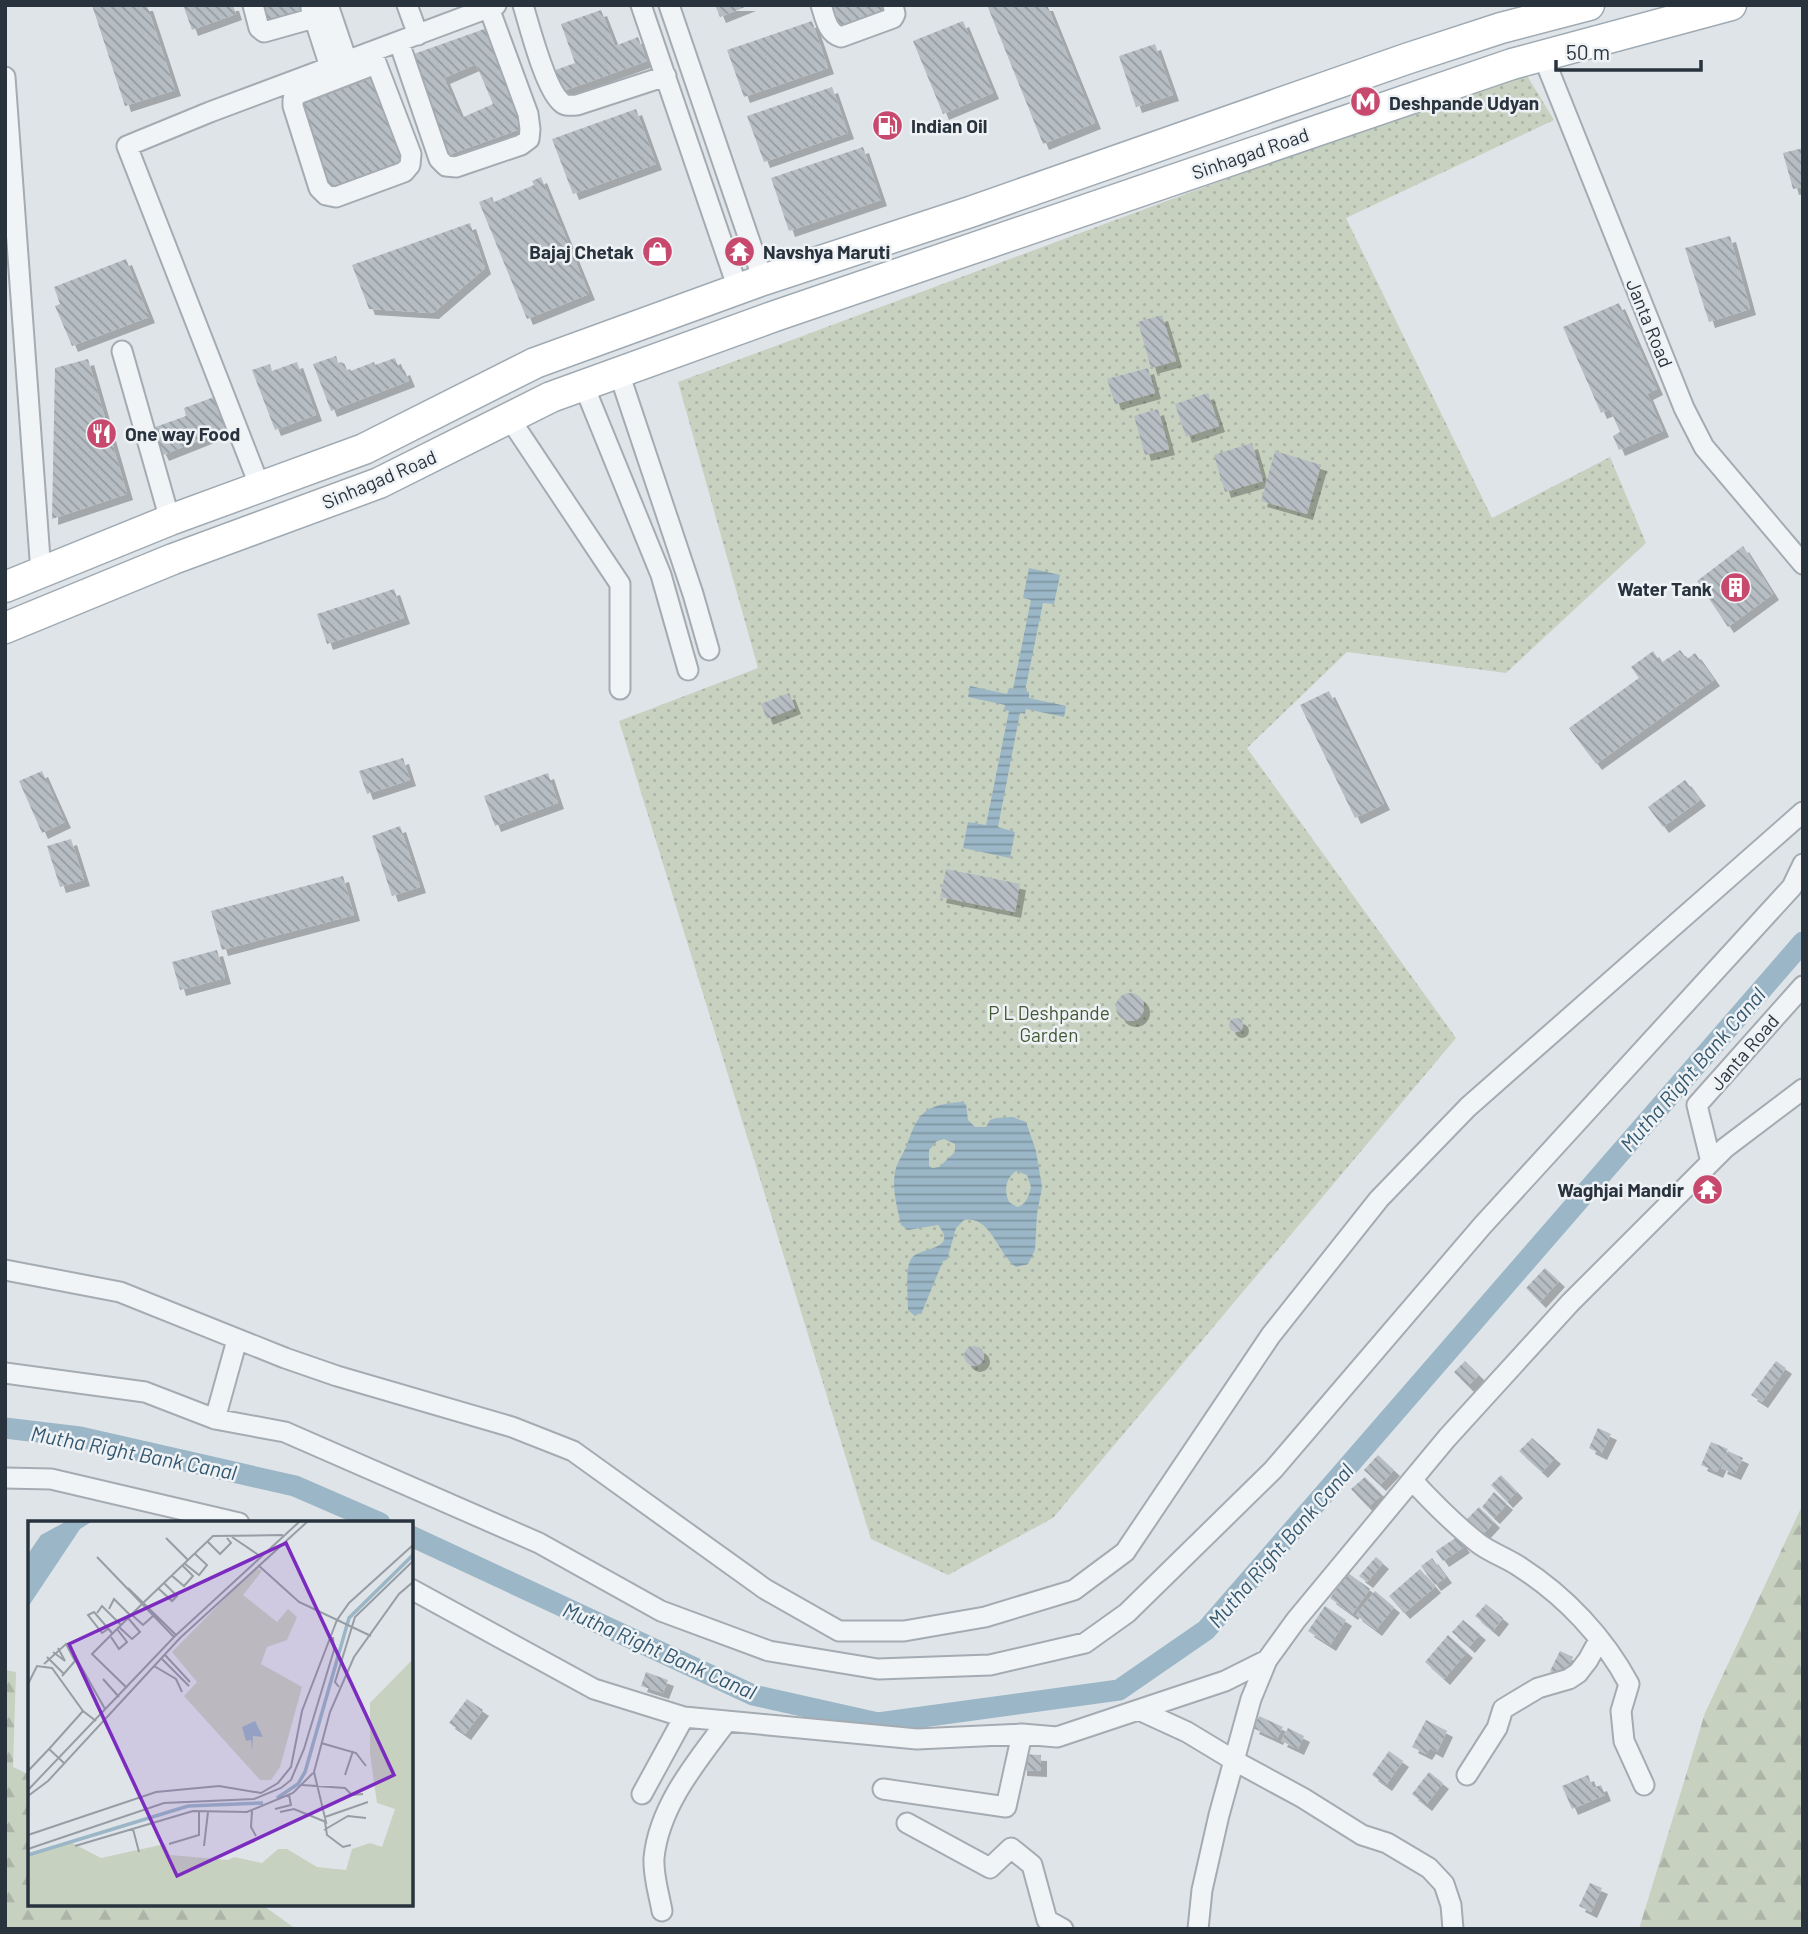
<svg xmlns="http://www.w3.org/2000/svg" width="1808" height="1934" font-family="Barlow,sans-serif">
<style>
.forest{fill:url(#forest-firs)}
.park{fill:url(#park-dots)}
.water{fill:url(#water-rules);fill-rule:evenodd}
.lines{fill:none;stroke-linecap:round;stroke-linejoin:round}
.canal{stroke:#9bb6c6;stroke-width:21}
.building{fill:url(#building-back-hatch);fill-rule:evenodd;filter:url(#shadow)}
.minor-casing{stroke:#a5abb2;stroke-width:23}
.primary-casing{stroke:#9faab3;stroke-width:33}
.minor{stroke:#f1f4f6;stroke-width:19}
.primary{stroke:#fff;stroke-width:30}
.labels{text-anchor:middle;dominant-baseline:central;stroke-width:5;stroke-linejoin:round;paint-order:stroke}
.poi-label{font-size:19px;font-weight:bold;fill:#29333e;stroke:#eef2f5;text-anchor:start}
.street-label{font-size:19px;fill:#29333e;stroke:#eef2f5}
.park-label{font-size:19px;fill:#425936;stroke:#eef2f5}
.water-label{font-size:21px;font-style:italic;fill:#345870;stroke:#eef2f5}
.inset-river{fill:none;stroke:#9bb6c6;stroke-width:3.5}
.inset-road{fill:none;stroke:#969da4;stroke-width:2}
.view{fill:#7b2cbf;fill-opacity:0.15;stroke:#7b2cbf;stroke-width:3.5}
.inset-edge{fill:none;stroke:#29333e;stroke-width:3.5}
</style>
<defs>
<pattern id="forest-firs" width="22" height="20" patternUnits="userSpaceOnUse" patternTransform="scale(1.75)"><rect width="22" height="20" fill="#c7d1c0"/><path d="M5 1l3.5 6h-7zM16 11l3.5 6h-7z" fill="#abb4a6"/></pattern>
<pattern id="park-dots" width="8" height="8" patternUnits="userSpaceOnUse" patternTransform="scale(1.75)"><rect width="8" height="8" fill="#c7d1c0"/><path d="M2 2h.1M6 6h.1" fill="none" stroke="#abb4a6" stroke-width="1.8" stroke-linecap="round"/></pattern>
<pattern id="water-rules" width="6" height="5" patternUnits="userSpaceOnUse" patternTransform="scale(1.75)"><rect width="6" height="5" fill="#9bb6c6"/><path d="M0 2.5h6" fill="none" stroke="#7e95a2"/></pattern>
<pattern id="building-back-hatch" width="6" height="6" patternUnits="userSpaceOnUse" patternTransform="scale(1.75)"><rect width="6" height="6" fill="#b6bec4"/><path d="M-1 5l2 2M0 0l6 6M5-1l2 2" fill="none" stroke="#949ba1"/></pattern>
<filter id="shadow"><feDropShadow dx="6" dy="6" stdDeviation="0" flood-color="#0004"/></filter>
</defs>
<rect width="100%" height="100%" fill="#dfe4e8"/>
<path class="forest" d="M1803,1504V1929H1639L1705,1713Z
M5,1670L16,1672L13,1767L30,1775V1904H261L296,1929H5Z"/>
<path class="park" d="M1523,69L1554,120L1346,218L1492,518L1610,457L1646,543L1506,673L1347,652L1247,748L1456,1038L1053,1518L948,1575L871,1539L619,721L758,668L678,382Z"/>
<path class="water" d="M1029,568L1060,575L1054,604L1043,603L1025,691L1029,692V698L1066,706L1064,717L1026,709L1025,714L1020,713L998,827L1015,832L1010,858L963,848L968,822L986,825L1009,711L1004,710L1005,705L968,697L970,686L1007,694L1009,688L1013,689L1031,600L1023,598Z
M961,1102L966,1104L968,1120L975,1127H986L990,1120L996,1118L1013,1117L1026,1122L1036,1151L1042,1187L1037,1214L1035,1250L1028,1264L1016,1267C998,1255 991,1215 964,1220L956,1228L947,1260L943,1261L922,1312L915,1316L908,1310C908,1298 905,1268 911,1259C918,1247 960,1251 938,1225L908,1230L901,1225C897,1205 890,1185 897,1165C900,1158 904,1152 907,1145C918,1112 925,1105 961,1102ZM944,1139L955,1144V1152L939,1167L932,1168L929,1166V1150L937,1141ZM1016,1171L1027,1175L1031,1187C1029,1196 1026,1205 1017,1207L1009,1202C1004,1191 1005,1179 1016,1171Z"/>
<g class="lines">
<path class="canal" d="M5,1428L80,1437L295,1486L380,1523
M411,1536L753,1695L878,1723L1119,1690L1206,1630L1803,942"/>
</g>
<path class="building" d="M92,5H147L175,90L125,106Z
M183,5H233L236,14L192,30Z
M262,5H310L312,10L269,25Z
M715,5H750L720,17Z
M832,5H886L889,14L842,31Z
M987,5H1047L1095,123L1043,144Z
M601,10L615,46L638,37L647,61L558,93L550,72L575,63L561,24Z
M812,21L828,68L744,97L727,50Z
M963,21L993,93L943,114L913,41Z
M487,28L523,128L448,155L411,55ZM476,64L493,104L461,118L444,78Z
M1155,44L1173,95L1136,107L1119,56Z
M371,75L405,165L331,192L298,101Z
M832,87L848,133L764,162L747,116Z
M636,109L656,164L573,194L552,139Z
M863,147L881,200L789,231L771,178Z
M1803,148V187L1793,189L1783,153Z
M541,177L589,294L527,319L479,202L492,197L494,202L534,185L532,181Z
M470,223L485,268L433,313L369,309L352,265Z
M1730,236L1750,309L1709,322L1685,248Z
M126,259L149,317L72,346L55,306L60,304L54,287Z
M1619,303L1657,389L1647,394L1663,431L1619,450L1613,436L1620,432L1610,409L1601,413L1563,327Z
M1162,315L1176,361L1151,368L1138,322Z
M336,356L339,365L344,363L348,372L374,362L375,365L395,358L400,371L404,369L409,381L331,411L313,364Z
M88,359L127,494L52,519L55,368Z
M297,362L316,415L275,430L252,370L270,364L272,371Z
M1148,368L1155,393L1115,404L1107,379Z
M1208,393L1219,426L1186,437L1175,404Z
M217,396L231,428L163,455L150,429L186,416L184,408Z
M1158,409L1169,449L1145,455L1134,416Z
M1252,443L1263,481L1225,492L1214,455Z
M1275,451L1321,465L1307,514L1261,501Z
M1743,546L1773,594L1728,627L1697,581Z
M394,589L404,618L327,644L317,614Z
M1680,650L1687,659L1695,653L1714,680L1596,764L1569,728L1639,678L1631,667L1653,651L1661,663Z
M1329,691L1384,804L1355,818L1300,705Z
M789,693L795,708L767,719L761,704Z
M403,758L410,780L367,794L359,771Z
M42,771L65,822L42,833L19,781Z
M548,773L558,803L495,826L484,796Z
M1685,780L1700,800L1663,827L1648,807Z
M400,826L420,887L392,896L372,836Z
M71,839L84,880L60,887L47,846Z
M946,869L1020,884L1015,912L940,897Z
M343,876L354,915L222,950L211,911Z
M217,950L225,978L180,990L172,962Z
M1116 1007a14 14 0 1 1 28 0a14 14 0 1 1-28 0Z
M1229 1025a7 7 0 1 1 14 0a7 7 0 1 1-14 0Z
M1545,1268L1559,1281L1540,1302L1526,1288Z
M964 1356a10 10 0 1 1 20 0a10 10 0 1 1-20 0Z
M1465,1361L1479,1375L1468,1386L1454,1372Z
M1776,1361L1786,1368L1762,1402L1751,1395Z
M1598,1428L1611,1434L1601,1454L1589,1448Z
M1532,1438L1555,1458L1542,1472L1519,1451Z
M1711,1442L1728,1449L1717,1472L1701,1465Z
M1728,1451L1743,1458L1735,1474L1721,1468Z
M1378,1455L1394,1470L1380,1485L1364,1470Z
M1501,1475L1517,1492L1507,1502L1491,1485Z
M1365,1477L1382,1495L1368,1507L1351,1489Z
M1494,1492L1507,1504L1494,1518L1482,1507Z
M1479,1507L1494,1522L1483,1534L1467,1519Z
M1457,1537L1464,1547L1443,1561L1436,1551Z
M1376,1557L1383,1563L1367,1582L1359,1576Z
M1432,1558L1446,1577L1435,1585L1421,1566Z
M1420,1569L1435,1587L1404,1613L1389,1596Z
M1348,1573L1370,1589L1352,1614L1330,1598Z
M1375,1591L1394,1607L1376,1630L1356,1615Z
M1486,1604L1503,1618L1493,1631L1475,1616Z
M1325,1606L1346,1620L1330,1645L1308,1631Z
M1463,1620L1480,1634L1469,1647L1452,1632Z
M1448,1635L1467,1652L1444,1679L1425,1662Z
M1560,1651L1573,1657L1562,1678L1550,1671Z
M646,1672L668,1680L663,1693L641,1686Z
M467,1699L483,1710L465,1734L449,1723Z
M1259,1716L1283,1727L1277,1739L1253,1728Z
M1426,1720L1447,1731L1437,1752L1430,1748L1426,1754L1412,1747Z
M1288,1728L1304,1736L1298,1749L1281,1741Z
M1389,1751L1403,1761L1386,1785L1372,1775Z
M1021,1754L1041,1755V1771L1021,1770Z
M1429,1772L1443,1783L1426,1805L1412,1794Z
M1588,1775L1593,1788L1601,1785L1605,1795L1572,1809L1562,1786Z
M1590,1883L1602,1888L1591,1912L1579,1906Z"/>
<g class="lines">
<defs>
<path id="minor" d="M253,5L259,28L264,32L314,18
M328,5L347,61
M407,5L418,35
M523,5C530,28 545,88 561,102C566,107 571,105 577,105L666,76
M641,5L738,289
M669,5L763,280
M821,5C825,17 827,33 841,37L893,18L895,14L893,5
M311,8L330,67
M399,42L439,159L446,166L456,167L521,145L529,139L530,129L528,114L489,8
M372,52L411,154L410,165L404,172L336,197L326,195L319,188L293,106V99L298,94L376,64
M1543,56L1684,408L1704,447L1803,564
M5,77L41,573
M122,351L170,520
M619,373L693,594L709,650
M584,386L661,575L688,670
M510,419L620,584V689
M260,487L127,146L210,112L496,5
M1711,1162L1697,1105L1803,986
M5,1270L120,1292L285,1358L337,1376L512,1427L573,1451L765,1589L839,1631H904L985,1617L1074,1590L1125,1552L1271,1335L1379,1199L1468,1107L1803,812
M5,1373L145,1392L215,1419L285,1432L539,1543L661,1611L769,1651L878,1669L990,1665L1085,1643L1127,1613L1273,1470L1482,1226L1792,887L1803,864
M215,1419L237,1340
M5,1478L51,1479L239,1523
M1412,1480C1433,1503 1454,1524 1478,1543C1491,1553 1507,1558 1520,1567C1565,1596 1604,1637 1629,1684L1621,1711L1624,1741L1644,1785
M411,1589L594,1689L684,1717L917,1739L1022,1734L1057,1737L1225,1681L1267,1660
M1139,1710L1187,1732L1235,1761L1303,1798L1362,1835L1387,1843L1429,1868L1444,1884L1451,1905L1453,1929
M1467,1775L1497,1728L1503,1709L1538,1688L1569,1679L1578,1673L1588,1660L1599,1640
M883,1789L1006,1807L1022,1734
M642,1794L684,1717
M907,1823L990,1868L1011,1848L1032,1865L1047,1920L1063,1929
M662,1911C659,1894 653,1876 654,1858C659,1806 697,1761 727,1721
M1198,1929L1202,1890L1219,1815L1251,1699L1267,1660L1296,1620L1447,1438L1570,1303L1725,1148L1803,1089"/>
<path id="primary" d="M5,587L170,520L364,449L535,363L763,280L970,212L1406,59L1501,28L1589,5
M5,628L173,559L379,483L551,397L775,316L1512,64L1731,5"/>
</defs>
<use href="#minor" class="minor-casing"/>
<use href="#primary" class="primary-casing"/>
<use href="#minor" class="minor"/>
<use href="#primary" class="primary"/>
</g>
<defs>
<symbol id="metro-disc" viewBox="-11 -11 22 22"><circle r="9.5" fill="#c8496e" stroke="#eef2f5"/><path d="M-5.5 5V-5H-3L0 0L3-5H5.5V5H3V-.5L0 4L-3-.5V5Z" fill="#fff"/></symbol>
<symbol id="fuel-disc" viewBox="-11 -11 22 22"><circle r="9.5" fill="#c8496e" stroke="#eef2f5"/><path d="M-5.5-6h7V0h2V4h1.3V-2.5L3-4.5l.8-.8L6-3V5H2.5V1h-1V6h-7ZM-4.2-4.7v3.2H.2V-4.7Z" fill="#fff"/></symbol>
<symbol id="shop-disc" viewBox="-11 -11 22 22"><circle r="9.5" fill="#c8496e" stroke="#eef2f5"/><path d="M-5-2.5h2.3a2.7 3.5 0 0 1 5.4 0H5L5.5 6h-11ZM-1.5-2.5h3a1.5 2.3 0 0 0-3 0Z" fill="#fff"/></symbol>
<symbol id="temple-disc" viewBox="-11 -11 22 22"><circle r="9.5" fill="#c8496e" stroke="#eef2f5"/><path d="M0-6L5-2H3V0L6.5 2.5H4V6H1.5V3h-3V6H-4V2.5H-6.5L-3 0V-2H-5Z" fill="#fff"/></symbol>
<symbol id="restaurant-disc" viewBox="-11 -11 22 22"><circle r="9.5" fill="#c8496e" stroke="#eef2f5"/><path d="M-5-6h1v4h1v-4h1v4h1v-4h1v5L-1.5 .5V6h-2V.5L-5-1ZM5-6V6H3V1.5H1.5Q1.5-4 5-6Z" fill="#fff"/></symbol>
<symbol id="building-disc" viewBox="-11 -11 22 22"><circle r="9.5" fill="#c8496e" stroke="#eef2f5"/><path d="M-4-6H4V6H1V3H-1V6H-4ZM-2.5-4.3h1.7v1.8h-1.7ZM.8-4.3h1.7v1.8H.8ZM-2.5-1h1.7V.8h-1.7ZM.8-1h1.7V.8H.8Z" fill="#fff"/></symbol>
</defs>
<g fill-rule="evenodd">
<use href="#metro-disc" x="1348" y="84" width="35" height="35"/>
<use href="#fuel-disc" x="870" y="108" width="35" height="35"/>
<use href="#shop-disc" x="640" y="234" width="35" height="35"/>
<use href="#temple-disc" x="722" y="234" width="35" height="35"/>
<use href="#restaurant-disc" x="84" y="416" width="35" height="35"/>
<use href="#building-disc" x="1718" y="570" width="35" height="35"/>
<use href="#temple-disc" x="1690" y="1172" width="35" height="35"/>
</g>
<g class="labels">
<g class="poi-label">
<text x="1389" y="102">Deshpande Udyan</text>
<text x="911" y="125">Indian Oil</text>
<text x="634" y="251" text-anchor="end">Bajaj Chetak</text>
<text x="763" y="251">Navshya Maruti</text>
<text x="125" y="433">One way Food</text>
<text x="1712" y="588" text-anchor="end">Water Tank</text>
<text x="1684" y="1189" text-anchor="end">Waghjai Mandir</text>
</g>
<g class="street-label">
<text transform="translate(1250 153) rotate(-19)">Sinhagad Road</text>
<text transform="translate(1650 323) rotate(68)">Janta Road</text>
<text transform="translate(379 479) rotate(-23)">Sinhagad Road</text>
<text transform="translate(1744 1052) rotate(-49)">Janta Road</text>
</g>
<g class="park-label">
<text x="1049" y="1012">P L Deshpande<tspan x="1049" dy="22">Garden</tspan></text>
</g>
<g class="water-label">
<text transform="translate(1692 1069) rotate(-49)">Mutha Right Bank Canal</text>
<text transform="translate(134 1452) rotate(11)">Mutha Right Bank Canal</text>
<text transform="translate(1280 1545) rotate(-49)">Mutha Right Bank Canal</text>
<text transform="translate(660 1650) rotate(24)">Mutha Right Bank Canal</text>
</g>
</g>
<g transform="translate(28 1521)">
<rect width="385" height="385" fill="#dfe4e8"/>
<path d="M385,138V384H0V335L44,322L73,337L137,323L142,334L200,339L206,336L234,342L250,328H259L289,346L318,349L324,328L342,322L354,326L367,288L349,282L342,233V182Z" fill="#c7d1c0"/>
<path d="M228,46L234,50L215,74L249,101L260,88L269,96L259,119L239,126L233,143L274,166L252,246L243,259H232L156,175L169,161L144,131Z" fill="#c7d1c0"/>
<path d="M37,1H63L52,8L0,86V33L13,14ZM227,200L235,216L225,215L224,230L223,219L218,220L214,206Z" fill="#9bb6c6"/>
<path class="inset-river" d="M249,277L270,263L277,251L321,97L385,34M0,334L160,285L235,282"/>
<path class="inset-road" d="M204,16L232,35M138,17L160,39M179,20L192,33L203,22L199,17M69,36L146,116M156,42L171,54L179,44L166,32M230,44L271,81L343,115M143,54L156,65L165,55L154,44M100,67L148,114M130,67L144,80L149,75L136,62M81,88L86,78L102,94M69,92L74,85L93,104M103,93L115,104L125,95M91,106L104,118L112,111L100,97M80,108L74,112L60,94L66,91L84,112M83,116L91,128L99,121L89,108M25,131L37,140L30,127M137,134L162,161M47,135L77,188M19,136L36,153M133,137L161,165M16,143L38,123L47,140L34,155M126,145L148,158L154,171M75,158L91,176M0,163L9,145L24,147L55,190L68,200M311,166L307,161L327,96L385,40M99,167L64,133L114,83L185,15L255,14M293,222L328,232L338,245M36,242L21,228L55,190M0,250L21,228M317,254L325,230M274,264L317,267L324,274L335,273M0,269L146,116L271,1M0,275L20,260L152,117L279,1M247,288L263,284L261,274M224,290L223,306L228,315M252,291L266,288L298,301L286,251L302,191L326,136L371,73L385,61M297,296L340,281M297,301L299,314L315,326L323,324M105,308L111,331M296,309L320,295L338,297M0,314L128,271L191,265L233,272L250,262L263,246L274,190L309,99L321,82L385,24M141,323L171,314V290M47,325L165,290L219,291L265,272L285,252M176,325L180,291M0,328L136,282L226,278L253,267L263,259L276,228L306,129L305,116"/>
<path class="view" d="M258,22L366,254L149,355L41,123Z"/>
<rect width="385" height="385" class="inset-edge"/>
</g>
<rect width="1808" height="1934" fill="none" stroke="#29333e" stroke-width="14"/>
<path d="M1556 60v10h145v-10" fill="none" stroke="#29333e" stroke-width="3.5"/>
<text x="1566" y="60" font-size="21" fill="#29333e" stroke="#eef2f5" stroke-width="5" paint-order="stroke">50 m</text>
</svg>
